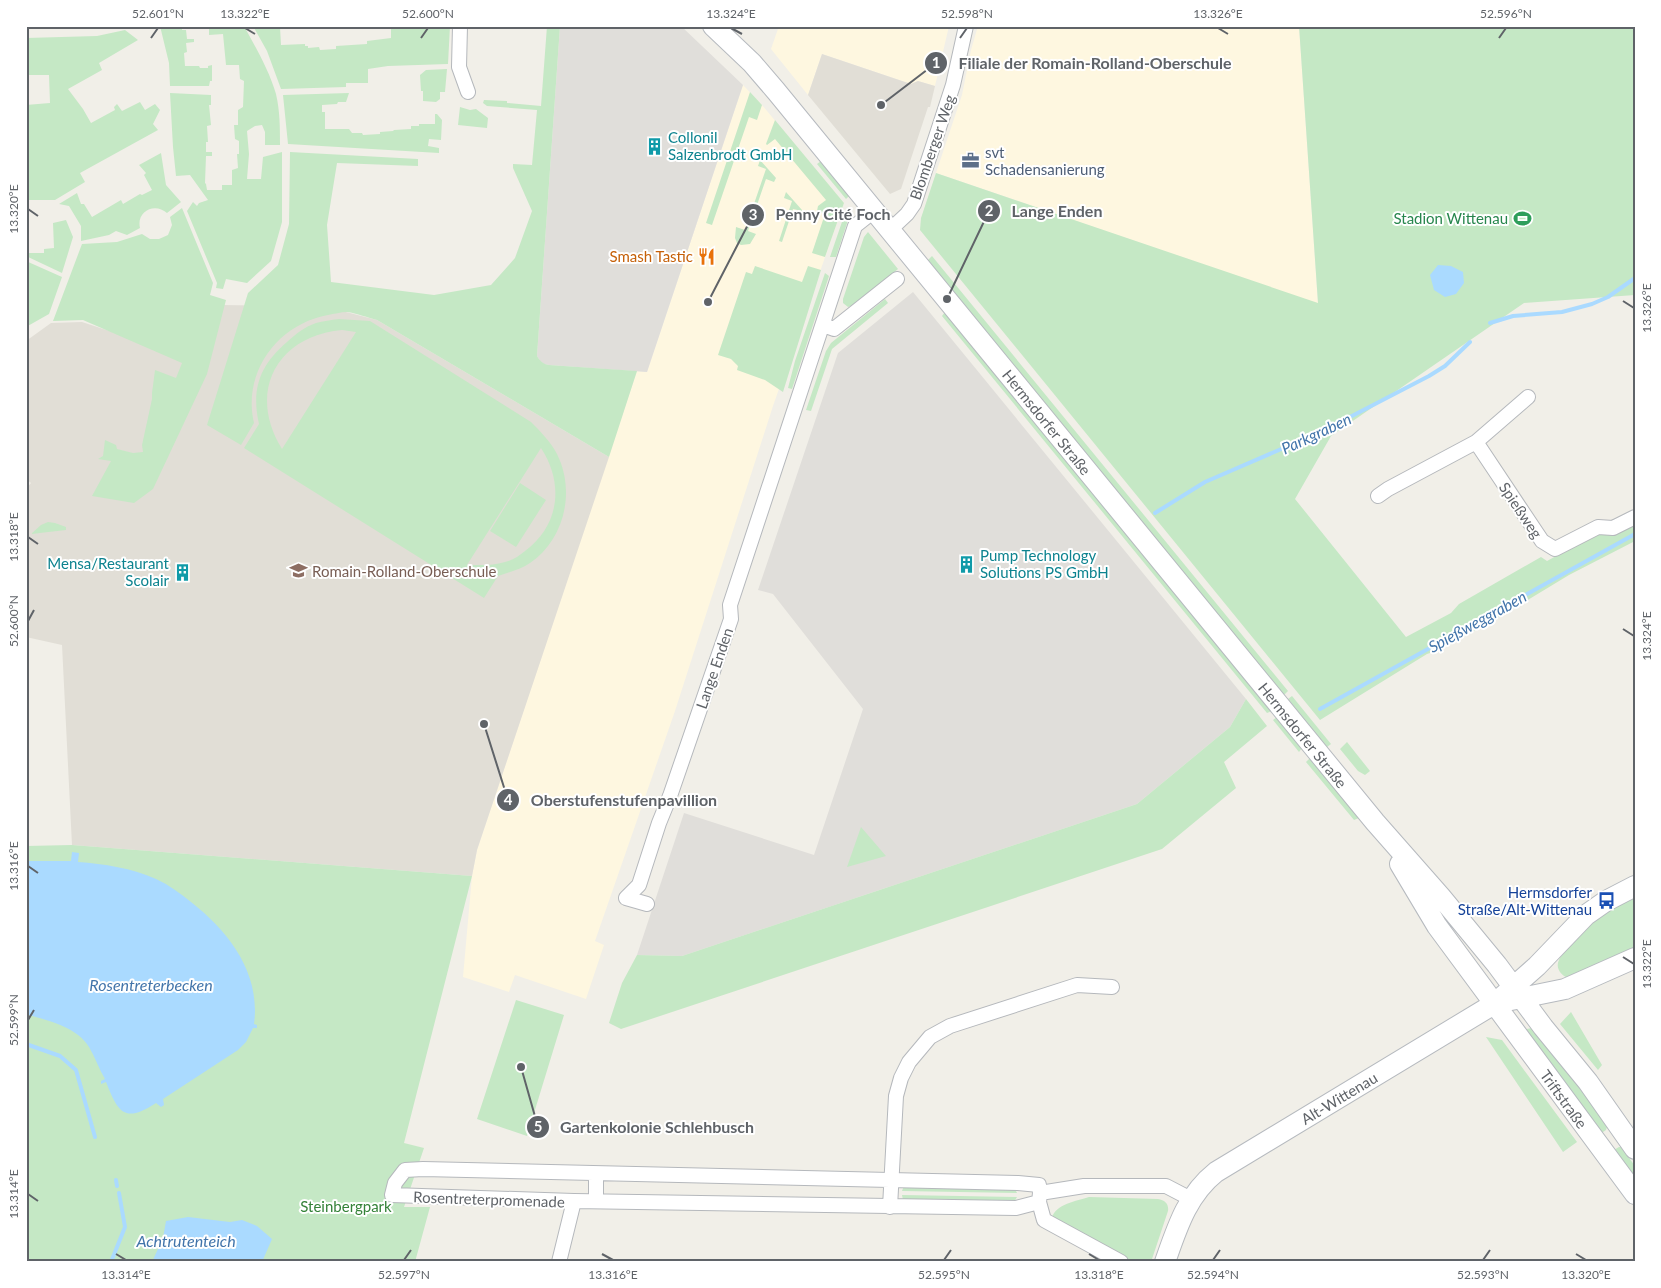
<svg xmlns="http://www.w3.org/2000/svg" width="1661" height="1288" font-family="Lato,sans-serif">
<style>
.commercial{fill:#fef7e0}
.industrial{fill:#e0deda}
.education{fill:#e1ded6}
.green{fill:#c5e8c5;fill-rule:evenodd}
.water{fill:#aadaff}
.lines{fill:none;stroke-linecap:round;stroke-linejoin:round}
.stream{stroke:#aadaff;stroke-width:4}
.minor-casing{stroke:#b5b8bc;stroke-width:16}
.secondary-casing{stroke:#b6babf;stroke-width:22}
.minor{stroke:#fff;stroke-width:14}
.secondary{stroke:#fff;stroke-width:20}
.ticks{fill:none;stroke:#5f6368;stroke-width:2}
.labels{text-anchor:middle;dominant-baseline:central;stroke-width:4;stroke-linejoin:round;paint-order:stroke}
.culture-label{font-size:15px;fill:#0d838f;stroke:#fff;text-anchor:start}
.street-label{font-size:15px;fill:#5f6368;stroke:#fff}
.service-label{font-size:15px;fill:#4e5e75;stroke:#fff;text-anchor:start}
.leisure-label{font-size:15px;fill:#27864d;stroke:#fff;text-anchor:end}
.food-label{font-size:15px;fill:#c56008;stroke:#fff;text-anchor:end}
.education-label{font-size:15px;fill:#785e54;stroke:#fff;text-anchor:start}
.transit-label{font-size:15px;fill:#164399;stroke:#fff;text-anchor:end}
.park-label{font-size:15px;fill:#348238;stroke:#fff}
.water-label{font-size:16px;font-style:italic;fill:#4174aa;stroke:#fff}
.leader{fill:none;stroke:#5f6368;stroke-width:2}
.callout-dot{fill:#5f6368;stroke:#fff;stroke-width:2}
.mark-label{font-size:15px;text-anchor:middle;font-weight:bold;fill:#fff}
.callout-label{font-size:16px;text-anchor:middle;font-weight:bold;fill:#5f6368;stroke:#fff;stroke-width:4;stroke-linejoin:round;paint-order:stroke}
.neatline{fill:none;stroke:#5f6368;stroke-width:2}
.ticks-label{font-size:12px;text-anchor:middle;fill:#5f6368}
</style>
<rect width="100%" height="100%" fill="#f1efe8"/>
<path class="commercial" d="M779,26H949L935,86L918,81L911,84L822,54L808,95L771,49Z
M978,26H1299L1318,304L936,173L962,95L971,50Z
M743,85L762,105L844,203L773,406L675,711L595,941L604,945L586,999L515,975L509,992L463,977L472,876L477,850L637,371L647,372Z"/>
<path class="industrial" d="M560,26H681L743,85L647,372L549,365L544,364L540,361L537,356Z
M913,292L1246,699L1230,727L1137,804L682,956L637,955L684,813L814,855L863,709L773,594L758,590L838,353Z"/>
<path class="education" d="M822,54L911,84L918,81L935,86L930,107H928L901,189L890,194L808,95Z
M221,305L289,306L346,312L377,320L609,457L477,850L472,876L72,845L62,645L26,637V489L31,483L26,479V341L51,323L82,322L143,342Z"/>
<path class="green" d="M160,26H182V30H186L187,39H194V42L186,43L187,52L184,53L185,66H199L200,68H208V66L212,65V81H210L209,86H170L169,63Z
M208,26H244C256,48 269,70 276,94C280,111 280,128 280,145H265V132L262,125L255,126L247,131L249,154L247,179H261L263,157L282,152V222L271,261L247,283L226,279L223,289L216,288L217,283L187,211L193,202L197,206L199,203L208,200L190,175L176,176L173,147L170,93L211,95V105H209L211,125L207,126L208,142H206V152H212V156H206L205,183L206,184L207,190H222V185H232V170L238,168L237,154H239V141L235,139L234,125H238V110L243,107L244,81L240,79L239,65H226L223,34L209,35V27Z
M253,26H279L280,27L281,45L305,44V46H308V48L319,47L320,50L336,49V46L367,44V41L391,38V29L393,28V26H450L448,64L388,66L368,69V83H346V87L281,89L267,51Z
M547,26H560L537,356C540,361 543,364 549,365L637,371L609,457L377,320C368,318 357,313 347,312C341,312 334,314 328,315C278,324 242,372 254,423L241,445L207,425L248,293L278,265L289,224L290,152L418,159V166L337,163L327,225L331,282L434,295L491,285L515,258L532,211L513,168V164L532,165L537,110L487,106L483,103L484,100L507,101V103L541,106Z
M1299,26H1635V295L1524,303L1331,436L1295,499L1406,637L1451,613L1459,604L1541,557L1547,561L1598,533L1635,523V541L1569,575L1513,609L1440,650L1427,654L1320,720L920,230L921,218L936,173L1318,303Z
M125,30L138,40L99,63L102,70L68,89L83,109L91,123L115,110L114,107L117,104L122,111L140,102L145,110L155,104L160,110L153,124L158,130L80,173L85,182L55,200H26V105L50,103L49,75H26V38L97,36Z
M447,69L445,92H440V99L436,102L423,101V91H421L420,75L426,70Z
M750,92L762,105L757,120L749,117L712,225L706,223Z
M349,93L346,102H338L337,104L322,105V112H325V129H349L352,133H362L363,135L380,134V132L393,131L394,130L411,129V126H419V124H435V114H437L442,120L441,140L429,139L428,146L439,148V153L288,144L283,95Z
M460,107L470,110L476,109L488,118L487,128L458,125Z
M775,120L844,203L825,257L812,253L825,214L817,211L818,206L826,200L775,139L767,145L766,144Z
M161,153L166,185L181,202L167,213C155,202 136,211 140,228L127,235L116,231L109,235L81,241V226L69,206L59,204L77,193L81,204H84L92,217L121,200L123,204L140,194L142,195L152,190L144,175L146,173L139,165Z
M760,160L776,178L774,182L766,179L748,231L756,234L750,244L741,245L737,243L735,238L736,227L745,230L766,169L758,166Z
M821,161L849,196L846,199L817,164Z
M786,192L802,210V211L793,209L782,242L779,241L792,201L784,198Z
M182,208L213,283L210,295L226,300L207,374L153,489L134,503L92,496L111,461L98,459L103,456L105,440L116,445L117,449L133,453L143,452L142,445L152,399V393L155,370L176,378L182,363L83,320L53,321L82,244L117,242L142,234L150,239H159L168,235L172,225L170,217Z
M851,211L836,257H830L844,216L846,212Z
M66,220L73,237L62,273L26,256V253H44V249L54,248L53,223Z
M868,232L898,269L854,305L848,307L843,303V299L864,237Z
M932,256L1288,691L1284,695L928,260Z
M26,261L62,277L49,314L26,327Z
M755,266L802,282L808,266L821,270L783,392L765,380L737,370L738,366L731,359L718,355L746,272L752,274Z
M825,273L829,276L792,389L788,388L795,361Z
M885,299L888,303L832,349L811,411L806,410L826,351L831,343Z
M945,312L1272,711L1267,713L942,316Z
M339,319L370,321L531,422C540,431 551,442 557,454C576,492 564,540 530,563C520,570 509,572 498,576L484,598L244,448L259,424C251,389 260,365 287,342C296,334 304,327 316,323C323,321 331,320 339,319ZM342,330L356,332L282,449C247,393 276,336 342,330ZM541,448C564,483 560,525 525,551C519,556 513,560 505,562C493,566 480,565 467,565Z
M520,483L546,500L516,547L490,531Z
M48,522L55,523L66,527V530L31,534L41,525Z
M1292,696L1331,744L1327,747L1288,699Z
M1246,699L1267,726L1224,762L1236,788L1162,849L621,1029L609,1023L622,983L637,955L682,956L1137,804L1230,727Z
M1277,717L1302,748L1299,752L1273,720Z
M1347,742L1370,771L1365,775L1358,771L1340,749Z
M1310,758L1359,818L1354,820L1306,762Z
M861,827L886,856L847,867Z
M72,845L472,876L404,1143L424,1148L404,1207H430L415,1262H26V846Z
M1635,894V950L1568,978C1561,975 1555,968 1559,960C1562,951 1598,917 1608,910C1616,904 1626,899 1635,894Z
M516,1000L564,1015L527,1136L477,1119Z
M1571,1012L1602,1065L1598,1070L1560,1024Z
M1532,1028L1578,1084L1607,1127L1606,1130L1600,1134L1521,1030Z
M1486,1037L1502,1040L1577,1142L1563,1152Z
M1619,1147H1621L1635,1166V1184L1612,1151Z
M904,1186L1015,1189L1017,1193L902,1191Z
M902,1195L1017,1197L1014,1202L903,1200Z
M1089,1197L1158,1199C1165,1200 1169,1204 1168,1211L1152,1259L1149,1262H1130L1055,1221L1052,1218C1055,1204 1077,1201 1089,1197Z"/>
<path class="water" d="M1438,265L1451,266L1463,272L1464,283L1456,294L1445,297L1434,290L1430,275Z
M72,852L79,853L78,862C104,864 132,868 156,879C169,885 180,893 191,902C229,932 261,973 254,1024L257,1025V1028H253L246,1042L238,1050L163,1099L164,1105L161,1107L156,1103C124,1124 118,1112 106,1082L101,1084V1081L105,1079C99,1069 95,1057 89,1047C76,1026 48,1021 26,1014V861H71Z
M188,1217L230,1222L242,1220L257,1226L272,1239L262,1262H152L163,1238L166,1221Z"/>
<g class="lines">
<path class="stream" d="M1490,323L1513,316L1562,312L1592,304L1608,297L1635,278
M1155,513L1205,482L1323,431L1429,376L1445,366L1470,342
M1320,709L1635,534
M26,1044L60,1056L76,1070L95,1137
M116,1180L117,1186
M111,1262L125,1227L119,1193"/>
<defs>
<path id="minor" d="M460,26L459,67L468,92
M890,230L907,214L914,204L953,85L966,26
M823,325L834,329L897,279
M1476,442L1542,541L1555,549L1598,527L1613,528L1635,517
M1378,496L1388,489L1476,442L1528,397
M647,904L626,898L639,885L659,823L670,796L731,619L730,605L855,226L874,211
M1040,1193L1084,1186H1166L1191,1199
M596,1201V1174
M1039,1202L1016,1208L574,1201L392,1195L395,1183L405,1170L423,1169L1018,1183L1039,1185L1040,1193L1039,1202L1044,1220L1121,1262
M890,1207L896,1096L901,1078L909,1062L930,1037L950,1026L1077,985L1112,987
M559,1262L574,1201"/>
<path id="secondary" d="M713,26L752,63L776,91L1375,822L1441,897L1497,965L1543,1027L1588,1082L1635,1149
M1400,864L1437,926L1635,1194
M1511,1000L1565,989L1635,958
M1165,1262C1177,1228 1187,1195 1216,1172L1494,1004L1537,966L1586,915L1606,901L1635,886"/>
</defs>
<use href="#minor" class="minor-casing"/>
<use href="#secondary" class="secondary-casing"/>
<use href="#minor" class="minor"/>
<use href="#secondary" class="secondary"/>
</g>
<path class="ticks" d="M245,28L255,34M731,28L742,34M1218,28L1228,34M151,38L158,28M421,38L428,28M960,38L967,28M1499,38L1506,28M28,209L38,216M1623,301L1634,308M28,537L38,544M28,621L34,610M1623,629L1634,636M28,866L38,873M1623,957L1634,964M28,1020L34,1010M28,1194L38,1201M116,1254L126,1260M602,1254L613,1260M1089,1254L1099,1260M1576,1254L1586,1260M404,1260L411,1250M944,1260L951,1250M1213,1260L1220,1250M1483,1260L1490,1250"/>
<defs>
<symbol id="building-bare" viewBox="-9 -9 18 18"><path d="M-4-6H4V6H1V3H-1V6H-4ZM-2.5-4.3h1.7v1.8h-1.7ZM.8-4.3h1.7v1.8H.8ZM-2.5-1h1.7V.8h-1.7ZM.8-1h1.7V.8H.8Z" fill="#0f9aa8" stroke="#fff" stroke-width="2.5" paint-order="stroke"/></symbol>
<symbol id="office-bare" viewBox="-9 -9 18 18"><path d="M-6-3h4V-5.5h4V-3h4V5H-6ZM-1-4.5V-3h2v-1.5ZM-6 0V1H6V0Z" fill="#5c6f8a" stroke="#fff" stroke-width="2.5" paint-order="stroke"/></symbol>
<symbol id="stadium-bare" viewBox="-9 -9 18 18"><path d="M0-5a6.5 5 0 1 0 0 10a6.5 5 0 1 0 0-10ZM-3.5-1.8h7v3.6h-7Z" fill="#2e9e5b" stroke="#fff" stroke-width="2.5" paint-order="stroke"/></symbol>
<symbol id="restaurant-bare" viewBox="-9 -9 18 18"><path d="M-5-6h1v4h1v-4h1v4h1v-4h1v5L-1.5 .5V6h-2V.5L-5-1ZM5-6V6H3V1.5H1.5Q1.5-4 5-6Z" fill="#e8710a" stroke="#fff" stroke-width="2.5" paint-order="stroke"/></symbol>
<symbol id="school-bare" viewBox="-9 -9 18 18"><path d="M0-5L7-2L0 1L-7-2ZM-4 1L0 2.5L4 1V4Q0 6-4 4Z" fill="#8d6e63" stroke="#fff" stroke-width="2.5" paint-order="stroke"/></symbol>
<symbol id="bus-bare" viewBox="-9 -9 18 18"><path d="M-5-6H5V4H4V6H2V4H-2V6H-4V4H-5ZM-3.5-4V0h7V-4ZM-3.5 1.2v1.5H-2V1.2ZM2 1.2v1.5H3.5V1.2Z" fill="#1a4fb4" stroke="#fff" stroke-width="2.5" paint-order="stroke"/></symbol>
</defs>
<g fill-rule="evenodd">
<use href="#building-bare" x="642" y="134" width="25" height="25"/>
<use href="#office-bare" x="958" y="148" width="25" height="25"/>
<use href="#stadium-bare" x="1510" y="206" width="25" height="25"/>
<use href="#restaurant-bare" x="694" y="244" width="25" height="25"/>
<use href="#building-bare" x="954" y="552" width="25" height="25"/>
<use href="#school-bare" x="286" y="558" width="25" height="25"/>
<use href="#building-bare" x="170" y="560" width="25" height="25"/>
<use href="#bus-bare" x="1594" y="888" width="25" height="25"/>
</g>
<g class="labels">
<g class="culture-label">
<text x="668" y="137">Collonil<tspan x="668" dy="17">Salzenbrodt GmbH</tspan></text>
<text x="980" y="555">Pump Technology<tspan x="980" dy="17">Solutions PS GmbH</tspan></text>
<text x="169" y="563" text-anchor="end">Mensa/Restaurant<tspan x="169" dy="17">Scolair</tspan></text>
</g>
<g class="street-label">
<text transform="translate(932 147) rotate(-71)">Blomberger Weg</text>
<text transform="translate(1047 422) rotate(51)">Hermsdorfer Straße</text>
<text transform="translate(1521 510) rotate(56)">Spießweg</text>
<text transform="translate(714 668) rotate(-71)">Lange Enden</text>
<text transform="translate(1303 735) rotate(51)">Hermsdorfer Straße</text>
<text transform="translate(1339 1098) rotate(-31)">Alt-Wittenau</text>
<text transform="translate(1564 1099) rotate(54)">Triftstraße</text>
<text transform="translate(489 1199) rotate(2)">Rosentreterpromenade</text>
</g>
<g class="service-label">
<text x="985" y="152">svt<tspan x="985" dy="17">Schadensanierung</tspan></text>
</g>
<g class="leisure-label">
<text x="1508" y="218">Stadion Wittenau</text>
</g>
<g class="food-label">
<text x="693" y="256">Smash Tastic</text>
</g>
<g class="education-label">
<text x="312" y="571">Romain-Rolland-Oberschule</text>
</g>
<g class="transit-label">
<text x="1592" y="892">Hermsdorfer<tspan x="1592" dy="17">Straße/Alt-Wittenau</tspan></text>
</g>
<g class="park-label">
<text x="346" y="1206">Steinbergpark</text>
</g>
<g class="water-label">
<text transform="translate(1316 433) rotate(-25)">Parkgraben</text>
<text transform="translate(1477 621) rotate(-29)">Spießweggraben</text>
<text x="151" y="984">Rosentreterbecken</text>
<text x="186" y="1240">Achtrutenteich</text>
</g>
</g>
<path class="leader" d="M881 105L936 63M947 299L989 211M708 302L753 215M484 724L508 800M521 1067L538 1127"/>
<g class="callout-dot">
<circle cx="881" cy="105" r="5"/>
<circle cx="947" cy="299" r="5"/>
<circle cx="708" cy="302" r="5"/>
<circle cx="484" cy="724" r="5"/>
<circle cx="521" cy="1067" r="5"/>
<circle cx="936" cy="63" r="12"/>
<circle cx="989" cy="211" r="12"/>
<circle cx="753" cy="215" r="12"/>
<circle cx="508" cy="800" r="12"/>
<circle cx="538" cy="1127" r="12"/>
</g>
<g class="mark-label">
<text x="936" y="68">1</text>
<text x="989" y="216">2</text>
<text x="753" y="220">3</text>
<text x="508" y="805">4</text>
<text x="538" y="1132">5</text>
</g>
<g class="callout-label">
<text x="1095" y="69">Filiale der Romain-Rolland-Oberschule</text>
<text x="1057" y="217">Lange Enden</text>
<text x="833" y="220">Penny Cité Foch</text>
<text x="624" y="806">Oberstufenstufenpavillion</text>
<text x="657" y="1133">Gartenkolonie Schlehbusch</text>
</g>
<rect width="1661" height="1288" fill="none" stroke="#ffffff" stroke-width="55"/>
<rect x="28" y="28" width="1606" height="1232" class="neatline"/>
<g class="ticks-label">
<text x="158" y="18">52.601°N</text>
<text x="245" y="18">13.322°E</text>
<text x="428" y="18">52.600°N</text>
<text x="731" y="18">13.324°E</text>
<text x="967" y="18">52.598°N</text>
<text x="1218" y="18">13.326°E</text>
<text x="1506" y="18">52.596°N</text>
<text transform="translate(14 209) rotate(-90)" y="4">13.320°E</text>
<text transform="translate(1647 308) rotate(-90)" y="4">13.326°E</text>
<text transform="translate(14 537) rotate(-90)" y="4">13.318°E</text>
<text transform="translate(14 621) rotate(-90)" y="4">52.600°N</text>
<text transform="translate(1647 636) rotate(-90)" y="4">13.324°E</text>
<text transform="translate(14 866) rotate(-90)" y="4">13.316°E</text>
<text transform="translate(1647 964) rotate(-90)" y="4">13.322°E</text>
<text transform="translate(14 1020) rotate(-90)" y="4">52.599°N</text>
<text transform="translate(14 1194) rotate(-90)" y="4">13.314°E</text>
<text x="126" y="1279">13.314°E</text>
<text x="404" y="1279">52.597°N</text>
<text x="613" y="1279">13.316°E</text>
<text x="944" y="1279">52.595°N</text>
<text x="1099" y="1279">13.318°E</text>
<text x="1213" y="1279">52.594°N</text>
<text x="1483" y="1279">52.593°N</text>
<text x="1586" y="1279">13.320°E</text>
</g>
</svg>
